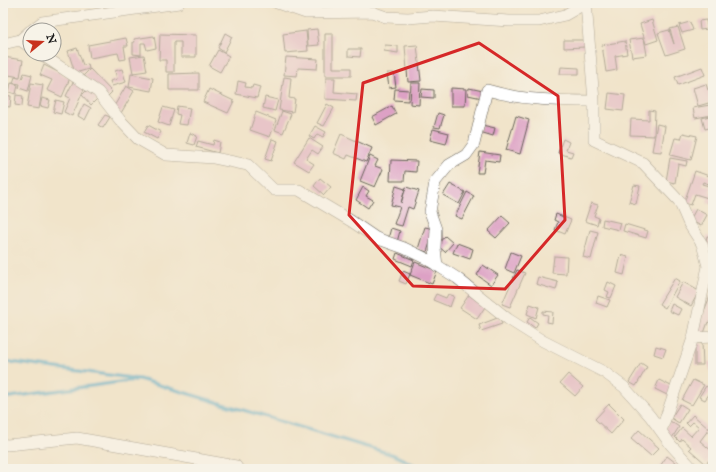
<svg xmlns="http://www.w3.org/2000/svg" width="716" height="472" font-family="'IM FELL English',serif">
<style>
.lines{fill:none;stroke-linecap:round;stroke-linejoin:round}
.stream{stroke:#4ca6ca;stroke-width:3.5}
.building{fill:#dda1c5}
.minor-casing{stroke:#676259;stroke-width:12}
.minor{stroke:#fff;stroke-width:11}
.marked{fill:none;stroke:#d62828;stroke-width:3;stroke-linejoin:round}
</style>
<rect width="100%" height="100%" fill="#f7f3e8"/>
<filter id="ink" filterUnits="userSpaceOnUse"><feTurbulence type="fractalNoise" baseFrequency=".025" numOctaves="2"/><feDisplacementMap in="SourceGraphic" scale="8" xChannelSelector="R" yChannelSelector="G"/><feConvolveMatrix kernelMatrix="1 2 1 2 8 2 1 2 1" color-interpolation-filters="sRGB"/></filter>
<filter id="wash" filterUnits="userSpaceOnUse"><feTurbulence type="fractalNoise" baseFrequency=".012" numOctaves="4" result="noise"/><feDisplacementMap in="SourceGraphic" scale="16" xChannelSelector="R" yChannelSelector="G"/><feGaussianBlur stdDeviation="0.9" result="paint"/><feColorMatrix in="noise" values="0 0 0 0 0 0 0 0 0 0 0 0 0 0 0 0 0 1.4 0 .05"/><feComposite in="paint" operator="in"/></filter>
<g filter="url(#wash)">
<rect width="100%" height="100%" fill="#f1e4ca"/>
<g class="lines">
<path class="stream" d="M3,361L139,379L394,455L423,469
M3,398L135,380"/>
</g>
<g id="blocks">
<path class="building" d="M652,20L658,40L646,44L640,24Z
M706,20L708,29L700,30L699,21Z
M690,22L693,30L682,33L679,25Z
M678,27L685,49L666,55L658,33L669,30L674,44L670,29Z
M317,29L319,45L308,46L307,30Z
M306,31L308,51L285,53L283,34Z
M225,33L232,37L224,52L218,48Z
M160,34L196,35V57H181V42H174V72H166V60H159Z
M325,34H333V68H351V76H325Z
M154,36L156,48L147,50L145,43H141V55L133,54V42H135L134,39Z
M126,38L128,46H124L126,59L120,60L118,53L90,58L88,45Z
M644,38L647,55L632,57L629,40Z
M564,40H585V47L564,48Z
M625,41L627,54L615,56L617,70L606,72L602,45Z
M385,45L398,46V53L384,51Z
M417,45L421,81L408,82L405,46Z
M77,48L83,65L88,64L89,69L75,73L68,51Z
M348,49H361L360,57L348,56Z
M218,50L229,56L220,72L209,66Z
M144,55L147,71L133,73L130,57Z
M3,57L23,60L20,77L3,74Z
M286,57L318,59L317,69L298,68L297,76L284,75Z
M44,65L70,78L62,97L47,90L52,80L40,75Z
M561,67L579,68V74H560Z
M702,67L705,75L678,85L675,77Z
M90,69L112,92L106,98L84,75Z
M122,69L126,82L112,86L110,81L117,79L115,71Z
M24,73L32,75L28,91L19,88L20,84L13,83L15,77L22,79Z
M199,73V90H169V74Z
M387,73H394L396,87L389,88Z
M131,74L153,78L151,91L129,87Z
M284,77L291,78L289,98L295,99L293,112L279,110Z
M326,78H335L334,92L357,94L356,101L325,99Z
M238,81L246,83L245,87L252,88L253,85L260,87L257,98L236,94Z
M3,82L8,83L6,94H3Z
M73,82L85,87L72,116L64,112L70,98L66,96Z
M11,83L18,85L16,94L9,92Z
M31,83L43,85L39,109L27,107Z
M411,83H420L419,105L410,104Z
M706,84L708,90L713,88V105L712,102L698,106L693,88Z
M126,86L134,91L121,113L113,108Z
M451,88L466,89L465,106H451Z
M469,88L483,91L482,98L468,95Z
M88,89L97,99L91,105L82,95Z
M209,89L234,101L228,113L203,102Z
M395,89L409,90L408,101L394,100Z
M422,89L434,90V98L421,97Z
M609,93L625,95L623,111L607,109Z
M3,95L11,96L10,107L3,106Z
M16,95L23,96L22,106L15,105Z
M265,97L278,100L275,111L263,108Z
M42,98L50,100L48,108L40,106Z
M56,100L64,102L61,114L53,112Z
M84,104L91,108L85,120L78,116Z
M327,104L334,108L324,126L317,123Z
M710,105L712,115L695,118L693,108Z
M177,106L190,108L187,125L178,124L180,115L176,114Z
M392,106L396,114L376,125L372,117Z
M163,107L174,110L169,126L158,122Z
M649,110L655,111L654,136L630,135L631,119L649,120Z
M282,111L291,114L283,133L275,130Z
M256,112L276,120L270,137L250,130Z
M438,113L444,115L440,128L434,127Z
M105,115L110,117L103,128L98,125Z
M713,115V127L705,129L702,118Z
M516,116L529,120L520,154L506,150Z
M657,124L665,126L661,152L652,151Z
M148,125L161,132L157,139L144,132Z
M482,125L495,128L493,136L480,132Z
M315,126L326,132L323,137L317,134L314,139L309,136Z
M433,129L449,133L446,144L430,140Z
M190,133L197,136L194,145L187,143Z
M683,133L697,136L691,160L670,155L675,138L681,139Z
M341,134L372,148L366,162L348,155L346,159L333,153Z
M309,138L323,147L318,154L312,150L306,159L314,164L309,171L294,162Z
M272,139L278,141L271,161L265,159Z
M563,139L569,142L566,150L573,152L571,157L558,153Z
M214,140L220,142L218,153L196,147L198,141L213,145Z
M480,152L500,155L499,162L485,160L483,173H477Z
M370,156L378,160L375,166L383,169L375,187L360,181Z
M670,158L687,161L686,166L678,164L675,183L666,181Z
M391,160L417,161L416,172L405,171L404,181H390Z
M695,171L712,177L709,184L703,182L702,184L712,187L710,192L713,193V205L707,203L708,198L695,194L691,205L684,203Z
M320,178L331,187L324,195L314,186Z
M450,184L465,192L459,204L443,195Z
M634,185L640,186L636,204L629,202Z
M396,186L405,189L401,203L406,187L419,191L413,209L408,207L402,226L394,224L400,207L391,205Z
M363,187L369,191L366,196L373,200L368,208L356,200Z
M467,192L474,196L462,219L455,216Z
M591,203L598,205L594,216L599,218L597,225L585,221Z
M696,209L707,215L701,226L690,220Z
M556,214L571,220L565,234L555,230L558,222L554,220Z
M502,216L510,223L496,238L488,231Z
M603,219L621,223L619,230L602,226Z
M625,224L648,231L646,238L623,231Z
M425,227L434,229L427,252L418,249Z
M391,228L400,231L397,242L388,239Z
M590,230L598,232L591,259L583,257Z
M445,236L453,243L445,252L437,245Z
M707,236L713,237L711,254L704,252Z
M457,243L473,249L470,259L453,253Z
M511,252L521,256L514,273L505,269Z
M397,253L414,260L412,266L395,259Z
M621,255L628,257L624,275L617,273Z
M554,256L567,257L566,274L552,273Z
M415,262L437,271L432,284L410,275Z
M483,265L498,275L491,285L477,275Z
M517,270L525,273L510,307L502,304Z
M403,271L410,274L406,284L399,281Z
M538,277L558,282L556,290L536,284Z
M675,278L680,281L665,308L659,304Z
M608,282L616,286L611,298L607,297L609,292L605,290Z
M683,282L699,291L691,306L675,297Z
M436,294L446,298L448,294L454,296L450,307L433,300Z
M711,294L713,295V324L708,322L703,336L695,333Z
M469,295L485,307L477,319L460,308Z
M598,296L610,300L607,307L596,303Z
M530,304L539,307L536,318L527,314Z
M672,304L681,309L678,315L669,311Z
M543,311L553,312L552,323L547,322L548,315L543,314Z
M500,317L502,324L481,331L479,325Z
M530,317L538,323L535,328L527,322Z
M695,343H702L703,365H695Z
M656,346L666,349L663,357L654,354Z
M708,362H713V379Z
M641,363L647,367L636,386L629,382Z
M568,374L583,387L575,396L560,383Z
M659,380L673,387L669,396L655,389Z
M693,380L704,385L692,405L682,400Z
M706,386L712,390L705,400L699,397Z
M609,404L624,419L611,434L595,419Z
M680,404L688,409L679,423L671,418Z
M693,415L709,429L700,441L713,452V455L706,464L689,449L691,447L682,439L680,442L675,437L682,428L691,436L699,427L693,422L689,426L686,423Z
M670,421L679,427L672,438L663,432Z
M639,430L659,448L651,456L631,439Z
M667,456L684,469H658Z"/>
</g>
</g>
<g filter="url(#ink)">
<use href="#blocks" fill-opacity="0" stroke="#676259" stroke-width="1"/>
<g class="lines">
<defs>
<path id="minor" d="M277,3L306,13L372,12L386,17L408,18L433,16L509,21H539L565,15L586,3
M586,3L594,101V140L643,163L679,201L689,224L702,244L708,266L693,338L661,431
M32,30L42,22L179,3
M20,40L30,47
M3,44L20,40L30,31
M41,54L98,92L120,120L138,139L166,155L214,158L248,165L274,190H299L351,221L376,238L404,248L427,259L457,278L508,319L543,341L604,372L624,387L650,416L671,445L693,469
M437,266L435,248L436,229L430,212L435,182L449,165L466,155L474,144L487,90C521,100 558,101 594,101
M693,338L713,337
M3,444L7,445L77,438L236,466L238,469"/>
</defs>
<use href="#minor" class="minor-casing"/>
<use href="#minor" class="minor"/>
</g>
</g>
<path d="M0 0H716V472H0ZM479,43L558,96L565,220L505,289L413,286L349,215L363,83Z" fill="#f1e4ca" fill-opacity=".55" fill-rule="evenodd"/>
<path class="marked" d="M479,43L558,96L565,220L505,289L413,286L349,215L363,83Z"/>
<rect width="716" height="472" fill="none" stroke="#f7f3e8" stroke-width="16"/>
<g transform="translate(42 42) rotate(72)"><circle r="19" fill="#f7f3e8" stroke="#9f9d96"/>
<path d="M0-3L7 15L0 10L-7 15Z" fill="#c8321e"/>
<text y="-6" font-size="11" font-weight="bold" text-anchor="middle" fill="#1c1c1c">N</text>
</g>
</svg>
